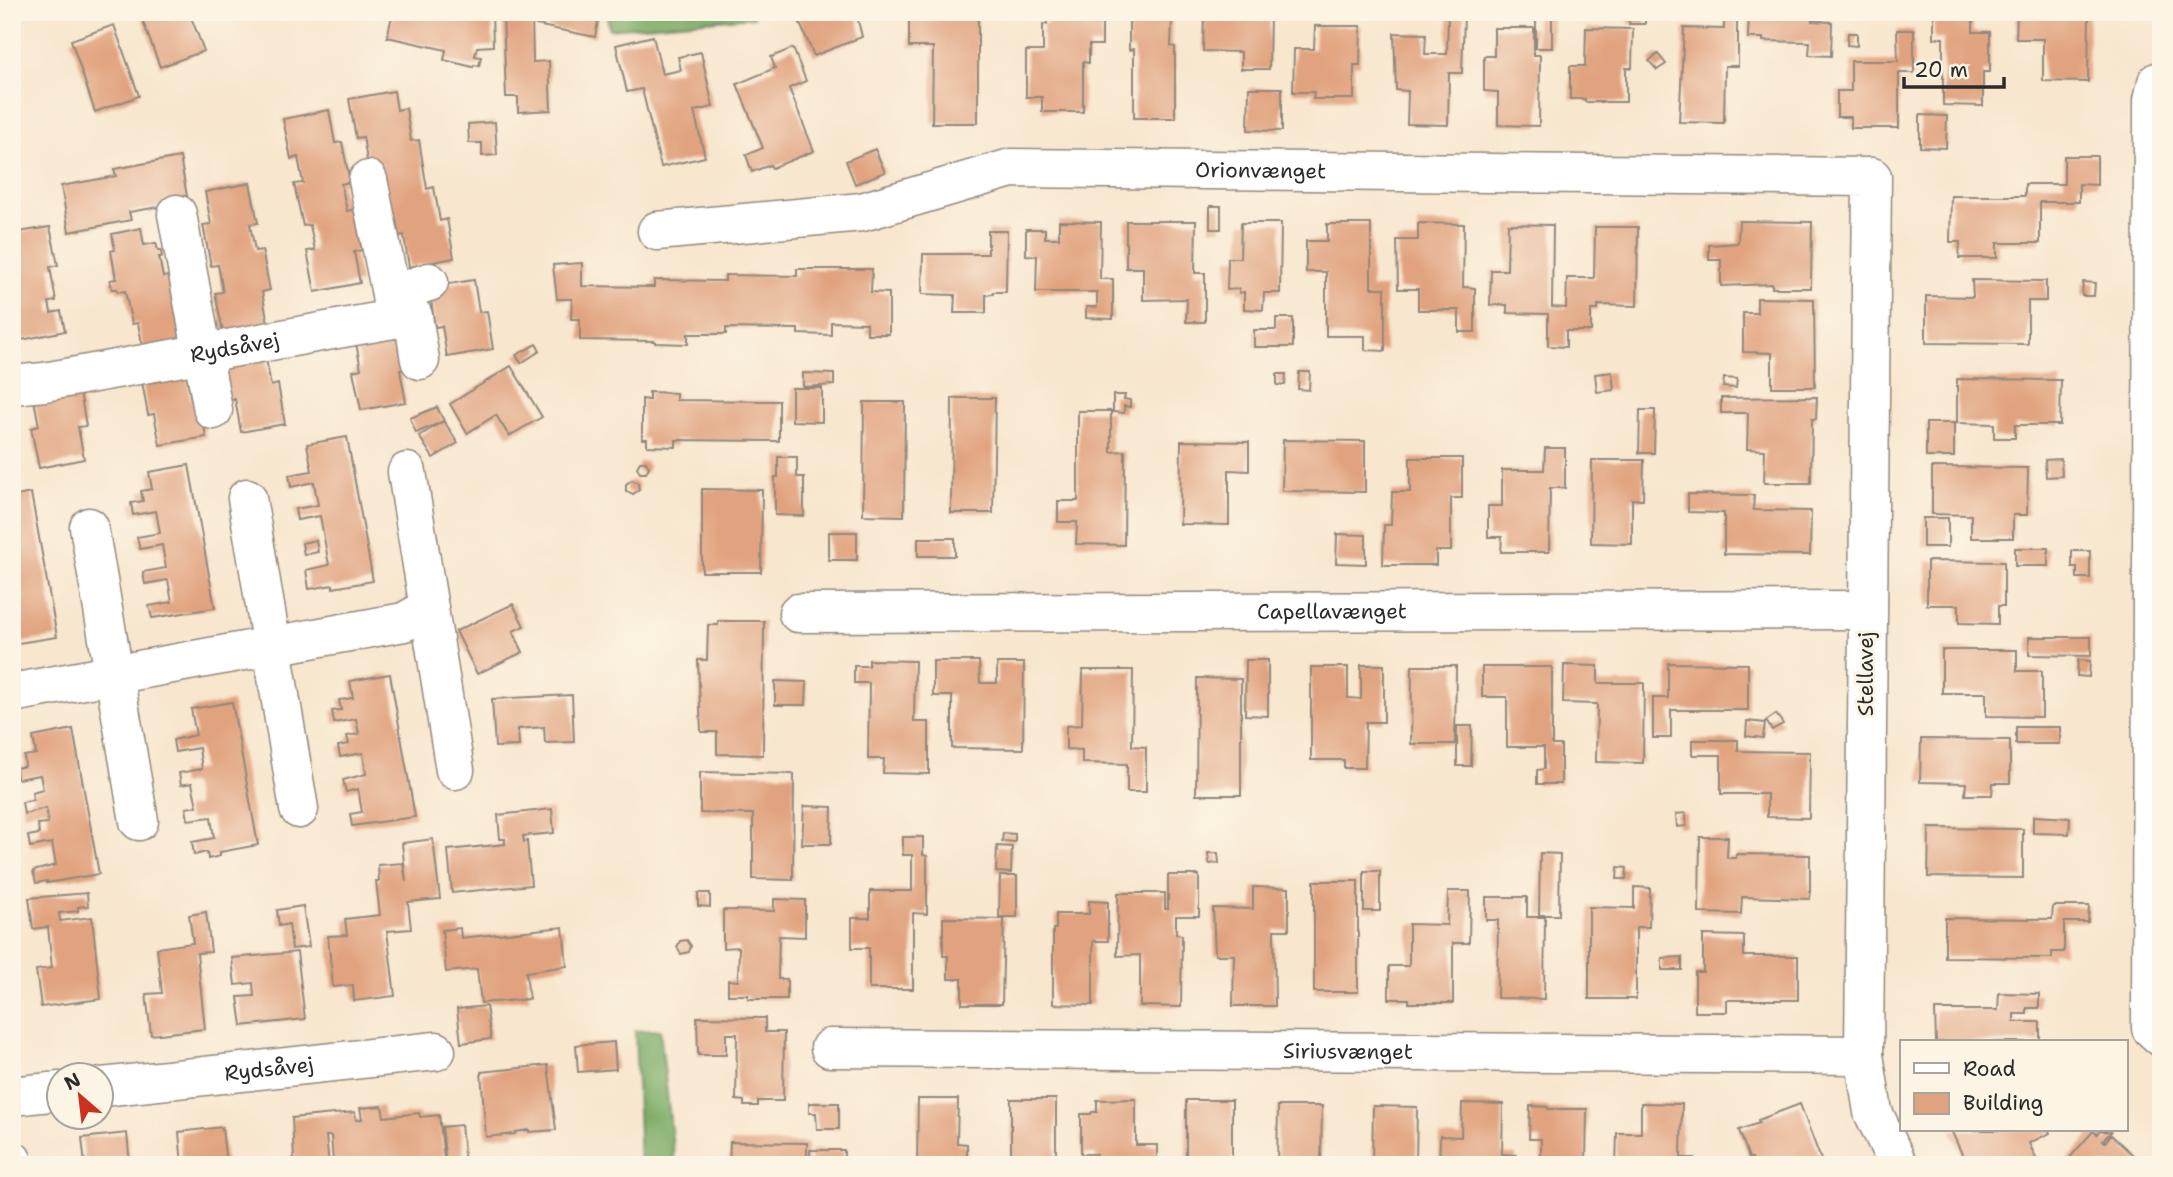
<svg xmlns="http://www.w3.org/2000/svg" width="2173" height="1177" font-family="'Shantell Sans',sans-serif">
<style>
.forest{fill:#79aa64;stroke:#526a48;stroke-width:2}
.building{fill:#e1a37f}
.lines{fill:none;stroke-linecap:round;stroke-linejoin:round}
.minor-casing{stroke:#92887c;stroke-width:41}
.minor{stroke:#fff;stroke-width:38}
.labels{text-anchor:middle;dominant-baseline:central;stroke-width:6;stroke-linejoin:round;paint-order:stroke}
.street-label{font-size:21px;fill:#2b2b2b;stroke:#fcf5e5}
</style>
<rect width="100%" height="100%" fill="#fcf5e5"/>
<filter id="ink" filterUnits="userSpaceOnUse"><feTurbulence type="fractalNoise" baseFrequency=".0143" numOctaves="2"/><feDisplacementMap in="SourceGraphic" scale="14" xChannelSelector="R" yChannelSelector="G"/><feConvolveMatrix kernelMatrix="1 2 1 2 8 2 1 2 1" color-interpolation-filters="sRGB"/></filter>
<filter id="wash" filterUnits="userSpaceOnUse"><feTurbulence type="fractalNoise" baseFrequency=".00686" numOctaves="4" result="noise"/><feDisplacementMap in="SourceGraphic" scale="28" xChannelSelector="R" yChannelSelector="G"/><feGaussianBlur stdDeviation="1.57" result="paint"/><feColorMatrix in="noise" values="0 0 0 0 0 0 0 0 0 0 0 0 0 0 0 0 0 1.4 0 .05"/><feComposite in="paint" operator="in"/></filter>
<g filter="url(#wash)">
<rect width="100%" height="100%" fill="#f8e6ce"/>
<path class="forest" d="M607,12H751L753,17L609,29Z
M660,1030L675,1165H640L635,1031Z"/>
<g id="blocks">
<path class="building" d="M151,12H189L204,51L160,67L141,16Z
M393,12H492L493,46L477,47L475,56L481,57L479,66L474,65L473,67L444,60L446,50L387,37Z
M538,12H580L599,16L595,37L536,25Z
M795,12H856L862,37L814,56Z
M909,12H978V123H932L933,47H909Z
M1047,12H1102V45H1089V63L1083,62V112H1042V97H1026V51H1043V24H1047Z
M1204,12H1270L1269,69H1241V52L1203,51Z
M1536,12H1552V48H1536Z
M1629,12H1645V24H1629Z
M1749,12H1823V19H1812V21L1832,22L1831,56L1809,55L1810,42L1763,41V38H1748Z
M1934,12H1973V32H1990V72H1983V106L1943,105V38H1934Z
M2017,12H2089L2088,82L2043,81V39H2016Z
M532,13L533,62L549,61L551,110L518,112V97H506L503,14Z
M1448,16H1464L1462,73H1449L1448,125L1407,124L1408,91L1396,90L1394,33L1426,34L1425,54H1447Z
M1724,16H1737V33H1738V66H1725L1724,123L1679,122L1684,28L1724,29Z
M1129,19L1172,20L1171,46L1175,47V118H1134V49L1129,50Z
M114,25L139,96L95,112L71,40Z
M1315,26H1361L1360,65H1354V99H1313L1314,92H1293L1294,49H1314Z
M1494,28H1534V55H1540L1539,126L1498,125V92L1484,91V56H1494Z
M1586,28L1633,29L1632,68H1626V102H1585V99H1570V66H1585Z
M1897,30H1914V73H1899V128H1851V117H1837V91H1851V61H1898Z
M1848,33H1857V46L1847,45Z
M653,36L662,74L681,70L678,57L701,52L713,107L694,111L705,157L661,167L642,89L627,92L616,45Z
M793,48L806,81L789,88L814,151L772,168L770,165L752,172L746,155L763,148L737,84L775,68L771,57Z
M1658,54L1666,64L1657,70L1649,61Z
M1249,88H1282V131L1248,130Z
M394,91L397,110L406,108L411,141L419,140L427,189L434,187L440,221L447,219L454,258L409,267L404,235L396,236L369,172L363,137L356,138L349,99Z
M329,110L335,143L342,142L350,182L341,184L347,211L354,209L362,250L354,252L360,283L315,292L307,251L315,250L310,225L303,226L294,184L303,183L298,157L291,159L283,119Z
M1920,115L1947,116L1946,148L1920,147Z
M495,122L497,155L482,156V143H469L468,124Z
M875,149L885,172L855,184L846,161Z
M2064,156H2097V185L2079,184V202H2040V243H1997V258H1959L1960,242H1950L1951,196H2025V184H2064Z
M180,157L188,202L129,212L131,220L69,232L61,186L116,176L114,169Z
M250,183L258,223L250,224L255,251L262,250L270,290L262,292L268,323L223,332L215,293L223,292L218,265L211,266L203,225L211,224L205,192Z
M1210,206H1221V229H1210Z
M1059,221L1101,222L1100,279H1113V319L1086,318V307H1097V292H1036L1037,256L1026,255V229H1045V238H1059Z
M1126,221H1196L1195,273H1205V322H1186L1187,299L1143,300V268H1126Z
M1739,221L1812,222L1811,288H1772V284L1721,286V260H1709V245L1738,243Z
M1241,223H1281L1280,293H1264L1263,310L1244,309V292L1239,293V289L1227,290L1228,258H1240Z
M1418,223L1464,224L1463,287L1475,288V332H1459V310H1418V289H1398L1397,240H1418Z
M1327,224H1371V288H1385V351L1365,350V336H1326V272H1306V241H1327Z
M1508,224L1553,225L1552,307L1566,308L1567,278H1594L1595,227H1638L1637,306L1598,305V310H1591V331H1566V347L1548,346V314L1507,313V305H1490L1491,270H1507Z
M50,227L58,265L50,267L56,301L49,302L51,313L61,311L65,331L12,342V233Z
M141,228L144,245L156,243L158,250H161L162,257H159L163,277L170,276L189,346L144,354L138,323L132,324L125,291L118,292L117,289H112L110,280L116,279L111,251L115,250L112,234Z
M988,231H1007L1006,292H993V294L986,295V313H954L955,295L922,294L923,254H988Z
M582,263V286L654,287V280L725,281V275L797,276V269H872L871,292L889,293V334H867V323L831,322V335L798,334V329L726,328V334H688V344L655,343V341L580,340V319H571L572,299H557L553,265Z
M474,280L479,312L487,311L493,349L447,357L442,326L435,327L429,287Z
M1972,280L2046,281V301H2028V344L1926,343V296L1973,297Z
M2083,282L2095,283L2094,296H2082Z
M1757,298L1814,299L1815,387H1772V353L1743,352V313H1757Z
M1276,318H1293V347H1254V330H1276Z
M400,329L408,368L400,370L406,402L361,410L353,371L361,369L355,338Z
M536,344L540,351L521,363L516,355Z
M265,353L271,386L278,384L285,424L241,432L235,399L227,401L219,361Z
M511,366L542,417L509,436L496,415L467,433L450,404Z
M185,367L191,400L199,398L206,437L160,445L154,414L148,415L141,376Z
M1299,372H1310L1309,390L1298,389Z
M1612,372L1614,390L1597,392L1595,374Z
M803,373L834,374V385L803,387Z
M1277,374H1286L1285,385H1277Z
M1724,378L1737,379L1736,388L1723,387Z
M1957,379L2061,380L2060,425H2015V438H1994V424L1957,423Z
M79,386L86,426L78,427L84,459L39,468L31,428L39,426L33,395Z
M792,388H822V422L792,421Z
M649,392L676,393V400L779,401V441L676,440V447L647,446V439H642V399L649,400Z
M1113,395H1125L1124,399L1130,400V407L1124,406V413L1113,412Z
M1817,397L1816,419H1812L1811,483H1764L1765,450L1747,449L1748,413H1721V398Z
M952,398H995L993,513H951Z
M864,402H905L904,516L863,515Z
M437,407L444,421L416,433L410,418Z
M1640,410H1655L1654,453H1639Z
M1078,411H1111V452L1125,451L1124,545L1076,544L1077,522H1058V501H1078Z
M444,421L458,443L433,458L419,436Z
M1926,423H1954V457H1926Z
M347,437L373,581L333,588V585L309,589L306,570L329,565L320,516L297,520L295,509L318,505L314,482L291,487L289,475L312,471L307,444Z
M1283,440L1365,441V492L1282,491Z
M1181,441L1249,442V471L1229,470V525L1180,524Z
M1545,448H1565V488H1550L1549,552H1501L1502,537H1488V506H1502V470H1544Z
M778,457H797V477H804V516L775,515V477H778Z
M1410,458H1462V498H1451V551H1436V565H1383L1384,525H1391L1392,492H1410Z
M2061,459L2062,476L2046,477L2045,460Z
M1592,460H1644L1643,500L1632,499V544L1591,543Z
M640,462H646L649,467L646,473H640L637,467Z
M189,465L215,608L152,618L149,606L172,602L168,580L145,584L143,572L166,568L162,545L140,549L137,537L160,533L156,511L133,515L131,503L143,501L141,491L152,489L149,472Z
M1932,467L2028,468L2027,515H2013V538H1971V515L1932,514Z
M632,480L638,483L639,490L633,494L626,491V484Z
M702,489L762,490L761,572H702Z
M31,493L57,637L12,644V497Z
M1688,494L1754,495L1753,510L1811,511L1810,555L1724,554V513L1688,512Z
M1923,518H1948V547H1923Z
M829,532H857V560H829Z
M1337,534L1366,535V564L1336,563Z
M918,538H955V556H918Z
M316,540L318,552L304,555L302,543Z
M2015,548H2048V566H2015Z
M2072,551H2090V578H2077V567H2072Z
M1927,561L2004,562V606H1998V624L1959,623V605H1927Z
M513,604L524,626L513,631L523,652L477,674L456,631Z
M718,621H764L763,755L717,754V732H701L698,660H707L708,625H718Z
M2029,637H2091V656L2029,655Z
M1942,650H2017V671H2042V717L1986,716V693H1942Z
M869,660L915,661L914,722H929V774L883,773L884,759H868L869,683H854V666H869Z
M1246,660H1268V716L1245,715Z
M2078,660L2090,661L2089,677L2077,676Z
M933,661H979L980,683H997V663H1024L1023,749L952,748V696H933Z
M1668,663L1748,664V710H1671V738H1653V698H1668Z
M1361,665H1384V722H1366L1365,768H1344V760H1311V667H1348V698L1361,699Z
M1564,665L1598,666V683H1644L1643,763L1596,762L1597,704L1563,703Z
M1412,666H1456L1455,744H1411Z
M1482,667H1552V745H1561V784H1537V770L1544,769V747H1507V697H1482Z
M1083,670H1133L1132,746L1146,747V792H1127V764L1082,763V750L1066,749V726L1082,725Z
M390,674L415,817L352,826L350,814L362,812L358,789L346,792L343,780L366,774L363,753L340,757L338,746L349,744L347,736L359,734L356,719L334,723L332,711L341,710L339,700L353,698L350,681Z
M1197,678L1241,679V795H1196Z
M775,681L807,682L806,705H775Z
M572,695L574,742L545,743L544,727L518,729L519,746L495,747L492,699Z
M232,702L258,845L220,852V856L208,859L207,852L194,855L192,842L214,838L211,817L188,820L186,808L197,806L192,783L181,785L179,773L202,769L199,748L175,752L173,740L196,735L191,709Z
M1776,714L1783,724L1772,730L1766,721Z
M1747,721L1765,723L1763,738L1746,736Z
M1457,726H1472L1471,766H1457Z
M2016,727H2060V744H2016Z
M73,729L99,874L47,883V881L36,883L33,871L56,865L52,843L30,847L28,836L39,834L38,824L48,823L46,808L24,814L22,802L33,800L32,792L43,789L40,775L17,779L16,768L25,766L24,756L36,754L33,737Z
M1921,739L2010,740V783H1993L1992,795H1965L1966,783L1920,782Z
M1692,740H1738V751L1810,752L1809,818L1767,817V794H1721V755H1692Z
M700,772L794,774L793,880L753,879V814L700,813Z
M804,806L832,807L831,844H802Z
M552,809L554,833L523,836L524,842L527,841L531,885L452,893L448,850L505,844V839H500L498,815Z
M1686,813V826L1677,827L1676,814Z
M2033,816L2070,818L2069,834L2033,833Z
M1929,828L2023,829V878L1928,877Z
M1003,833L1015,834V842L1002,841Z
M903,837H923V855L927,856V914L913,913V989H869V948H852V918H870V891H912V855H903Z
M1700,837H1728L1727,858H1736V854L1810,855V899L1742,897L1741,914L1699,913Z
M433,839L440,899L408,902L411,929L387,931L395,996L354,1001L353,985L333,987L328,936L347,935L345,919L380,915L376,881H379L378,865L403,863L406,882L402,843Z
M997,846L1012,847L1011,873L996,872Z
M1208,853H1218L1219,863L1209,864Z
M1540,853L1560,854L1559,915H1539Z
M1618,867L1627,868L1626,879H1617Z
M1364,871H1380V911H1364Z
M1168,875H1199V916H1176V934L1182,935L1181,1007L1140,1006V955L1117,956L1118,893H1165V909H1168Z
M1000,876H1017V917H999Z
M1314,881H1358V992H1314Z
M1253,887L1289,888V930H1274L1275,1006H1233L1234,955H1215L1213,908L1253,909Z
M1634,887L1650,888L1649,927H1636V999H1589V907L1634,908Z
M1448,891H1470L1469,943H1453V1003H1409V999H1389V966H1409V924L1447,925Z
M87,893L88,906L78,907V911L59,913L60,921L92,917L101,999L41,1007L36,970L52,968L48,927L33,929L29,898Z
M698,893H710V907L698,906Z
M1486,897H1527V917H1545L1544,999L1497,998L1498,920H1486Z
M774,899L805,900V937L779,936L778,979H787V999H748V995H728V980L738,981L739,947L723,948V910L774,911Z
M1089,901L1108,902V941H1093V1005L1053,1004V929H1056V914H1089Z
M303,906L309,947L292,949L289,924L279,926L277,910Z
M2053,906H2089L2088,922H2064V952H2052V958L1945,957V918L2052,919Z
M206,912L211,952L197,953L205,1029L151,1035L146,994L162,993L157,948L193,943L189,915Z
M943,918L1004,919L1002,1004H962V979H948V956H943Z
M563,927L567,966L526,972L529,999L481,1003L477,969L446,972L442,930L460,928L461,938Z
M1703,935L1744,936V956H1798V1000H1727V1012H1695V972H1703Z
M687,940L691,946L689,952L681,954L677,947L680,941Z
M297,952L305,1019L242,1026L238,997L254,996L253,983L235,985L232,958Z
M1682,957V970H1662V958Z
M1999,993L2039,994V1008H2027V1014H2014V1022H2040V1042H1936L1935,1010H1998Z
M486,1006L491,1039L461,1043L457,1009Z
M697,1017L765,1018V1032H784L783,1101H758V1106H744V1101L736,1100L737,1034H726V1055H698Z
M614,1042L616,1069L578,1072L576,1045Z
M548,1065L556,1130L529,1132V1130L515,1132V1134L486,1137L481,1072Z
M918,1099H958L957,1143L967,1144V1165H917Z
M1011,1099H1056V1165H1011Z
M1136,1099V1145H1157V1165H1096V1154H1081V1114H1091L1092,1112H1097V1100Z
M1186,1100H1232V1165H1186Z
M809,1103H839V1129H817L816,1113H809Z
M1462,1103L1503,1104L1502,1154L1516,1155V1165H1439L1440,1136L1461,1137Z
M1641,1103L1682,1104L1681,1158H1695V1165H1616L1617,1133H1641Z
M1800,1104L1823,1165H1755L1752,1158H1749L1739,1130L1759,1123L1758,1120Z
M382,1106L384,1117L419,1113L420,1117L439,1115L445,1165H338L337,1160L333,1161L331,1136H326L329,1165H262V1163L294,1159L292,1118L355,1112L356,1120L362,1119L360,1108Z
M1278,1106H1322L1321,1165H1277Z
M1373,1106L1417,1107L1416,1165H1372Z
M1530,1106L1548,1107V1109H1587L1586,1165H1541V1139H1529Z
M461,1125L465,1165H446L442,1127Z
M222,1127L226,1165H182L179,1132Z
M1951,1130H2049L2050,1133L2029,1143L2039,1165H1992L1990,1160L1981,1165H1967Z
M2100,1130L2111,1132L2103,1140L2105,1142L2111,1135L2144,1165H2072L2067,1161L2093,1131L2097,1134Z
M127,1133L130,1165H85L82,1138Z
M730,1142L807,1143V1165H729Z
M810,1150H844V1165H810Z"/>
</g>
</g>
<g filter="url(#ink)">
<use href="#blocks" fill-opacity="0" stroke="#92887c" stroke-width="2"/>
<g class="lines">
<defs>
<g id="minor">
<path d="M2161,81L2157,82L2153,100L2151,1028L2161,1037"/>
<path d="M368,180L391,294"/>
<path d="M177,214L213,410"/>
<path id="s1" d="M657,231L862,212L1011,168L1872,177L1864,1055L1873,1112L1898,1165"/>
<path d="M393,319L413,316L420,360"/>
<path id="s2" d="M12,385L44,382L393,319L391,294L429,282"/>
<path d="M407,472L455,770"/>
<path d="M247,498L299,809"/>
<path d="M89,527L139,821"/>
<path id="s3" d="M798,613L1867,610"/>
<path d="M12,693L404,622L429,608"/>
<path id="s4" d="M830,1048L1864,1055"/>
<path id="s5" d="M102,1087L436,1051"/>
<path d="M12,1096L60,1091"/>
<path d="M12,1160L13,1165"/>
</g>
</defs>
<use href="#minor" class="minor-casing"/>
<use href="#minor" class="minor"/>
</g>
</g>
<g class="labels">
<g class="street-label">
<text stroke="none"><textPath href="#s1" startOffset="611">Orionvænget</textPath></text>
<text stroke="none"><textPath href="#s2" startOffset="226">Rydsåvej</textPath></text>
<text stroke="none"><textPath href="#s3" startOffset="534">Capellavænget</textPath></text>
<text transform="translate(1866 674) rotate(-90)">Stellavej</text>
<text stroke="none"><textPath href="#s4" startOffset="518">Siriusvænget</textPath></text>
<text stroke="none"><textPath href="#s5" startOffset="168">Rydsåvej</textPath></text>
</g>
</g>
<rect width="2173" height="1177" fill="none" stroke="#fcf5e5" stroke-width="42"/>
<rect x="1900" y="1040" width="228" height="91" fill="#fcf5e5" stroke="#a8a49b" stroke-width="2"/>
<rect x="1914" y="1063" width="35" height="10" fill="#ffffff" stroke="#a8a49b" stroke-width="2"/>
<text x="1963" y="1076" font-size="21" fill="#2b2b2b">Road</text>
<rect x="1914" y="1093" width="35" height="21" fill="#e1a37f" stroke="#a8a49b" stroke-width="2"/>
<text x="1963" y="1110" font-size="21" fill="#2b2b2b">Building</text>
<g transform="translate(80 1096) rotate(332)"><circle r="33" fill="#fcf5e5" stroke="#a8a49b" stroke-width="2"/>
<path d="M0-5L12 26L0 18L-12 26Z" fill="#c8321e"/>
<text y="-10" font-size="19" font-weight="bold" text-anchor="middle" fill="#2b2b2b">N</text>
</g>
<path d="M1904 77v10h100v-10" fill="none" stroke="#2b2b2b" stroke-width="3.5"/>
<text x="1914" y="77" font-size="21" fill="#2b2b2b" stroke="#fcf5e5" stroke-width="5" paint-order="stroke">20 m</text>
</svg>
